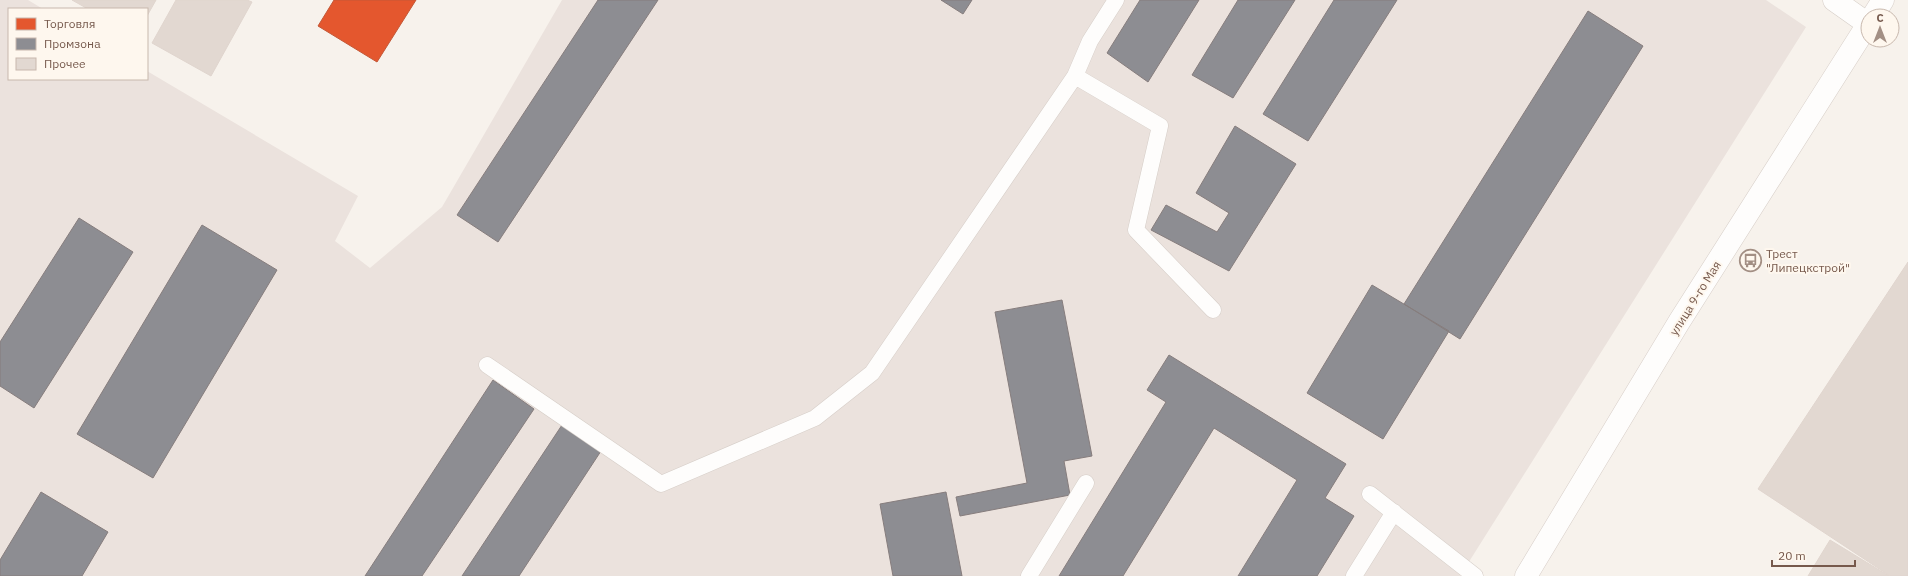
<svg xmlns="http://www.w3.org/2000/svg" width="1908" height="576" font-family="'IBM Plex Sans',sans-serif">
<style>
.industrial{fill:#ebe2dd}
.shops{fill:#e4572e;stroke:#c35837}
.industry{fill:#8d8d92;stroke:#867d7d}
.building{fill:#e2d8d1;stroke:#e0d5ce}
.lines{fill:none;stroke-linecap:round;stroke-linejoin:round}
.service-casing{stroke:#d6cec8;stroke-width:17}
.minor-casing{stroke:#d6cec8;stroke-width:23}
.secondary-casing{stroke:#d7cec8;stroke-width:23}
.service{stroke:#fefdfc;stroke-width:16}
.minor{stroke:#fefdfc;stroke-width:22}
.secondary{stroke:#fefdfc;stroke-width:22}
.labels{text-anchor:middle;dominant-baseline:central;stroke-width:4;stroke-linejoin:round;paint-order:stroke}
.poi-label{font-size:12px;fill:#76594c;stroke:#fef7ee;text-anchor:start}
.street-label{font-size:12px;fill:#76594c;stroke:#fef7ee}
</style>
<rect width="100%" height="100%" fill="#f7f2ec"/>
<path class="industrial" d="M0,0H28L43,9H9V79H147V71L358,196L335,241L370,268L442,207L562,0H1766L1806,27L1460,576H0Z"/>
<path class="shops" d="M334,0H416L377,62L318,26Z"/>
<path class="industry" d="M598,0H658L498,242L457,215Z
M941,0H972L963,14Z
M1140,0H1199L1148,82L1107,53Z
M1238,0H1295L1233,98L1192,75Z
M1334,0H1397L1308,141L1263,114Z
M1588,11L1643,46L1460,339L1404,304Z
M1235,126L1296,164L1229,271L1151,230L1166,205L1217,232L1229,213L1196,193Z
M79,218L133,252L34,408L0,386V342Z
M202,225L277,270L153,478L77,434Z
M1372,285L1449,331L1383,439L1307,393Z
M1062,300L1092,456L1064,461L1070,495L960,516L956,497L1027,483L995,312Z
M1169,355L1346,464L1325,498L1354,516L1317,576H1238L1297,480L1214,428L1123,576H1059L1166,402L1147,390Z
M493,380L534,409L422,576H365Z
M562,425L601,451L519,576H462Z
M41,492L108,532L82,576H0V560Z
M946,492L962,576H893L880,504Z"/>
<path class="building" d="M72,0H156L147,16V9H88Z
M176,0H247L252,2L211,76L152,43Z
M1908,262V576H1890L1758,489Z
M1830,540L1889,576H1808Z"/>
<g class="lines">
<defs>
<path id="service" d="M1075,76L1160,126L1136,230L1213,310
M487,365L661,484L815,418L872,373L1075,76L1090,41L1116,0
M1370,494L1475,576
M1029,576L1086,483
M1354,576L1394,512"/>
<path id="minor" d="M1834,0L1868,24"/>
<path id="secondary" d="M1873,16L1883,0
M1526,576L1679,322L1868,24"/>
</defs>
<use href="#service" class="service-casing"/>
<use href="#minor" class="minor-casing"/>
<use href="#secondary" class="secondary-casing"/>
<use href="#service" class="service"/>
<use href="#minor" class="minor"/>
<use href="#secondary" class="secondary"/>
</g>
<defs>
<symbol id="bus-ring" viewBox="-11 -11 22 22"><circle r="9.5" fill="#fef7ee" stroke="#a38f84" stroke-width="1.5"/><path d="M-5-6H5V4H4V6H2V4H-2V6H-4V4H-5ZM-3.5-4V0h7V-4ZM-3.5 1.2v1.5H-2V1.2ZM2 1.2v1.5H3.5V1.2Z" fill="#a38f84"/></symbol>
</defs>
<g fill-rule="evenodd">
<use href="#bus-ring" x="1738" y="248" width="25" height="25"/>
</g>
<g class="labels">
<g class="poi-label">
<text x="1766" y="253">Трест<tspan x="1766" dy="14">"Липецкстрой"</tspan></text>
</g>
<g class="street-label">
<text transform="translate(1695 298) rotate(-58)">улица 9-го Мая</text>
</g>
</g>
<rect x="8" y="8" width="140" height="72" fill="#fef7ee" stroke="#c8b8ad"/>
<rect x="16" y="18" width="20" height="12" fill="#e4572e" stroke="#c8b8ad"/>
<text x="44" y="28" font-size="12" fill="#76594c">Торговля</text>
<rect x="16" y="38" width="20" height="12" fill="#8d8d92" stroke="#c8b8ad"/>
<text x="44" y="48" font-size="12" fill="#76594c">Промзона</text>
<rect x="16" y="58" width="20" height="12" fill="#e2d8d1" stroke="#c8b8ad"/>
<text x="44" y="68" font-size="12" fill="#76594c">Прочее</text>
<g transform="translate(1880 28)"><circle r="19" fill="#fef7ee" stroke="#c8b8ad"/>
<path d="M0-3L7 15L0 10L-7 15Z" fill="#a38f84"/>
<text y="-6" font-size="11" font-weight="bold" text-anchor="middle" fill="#76594c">С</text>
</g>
<path d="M1772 560v6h83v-6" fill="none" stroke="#76594c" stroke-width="2"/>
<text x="1778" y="560" font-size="12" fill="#76594c" stroke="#fef7ee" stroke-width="3" paint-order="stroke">20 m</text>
</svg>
